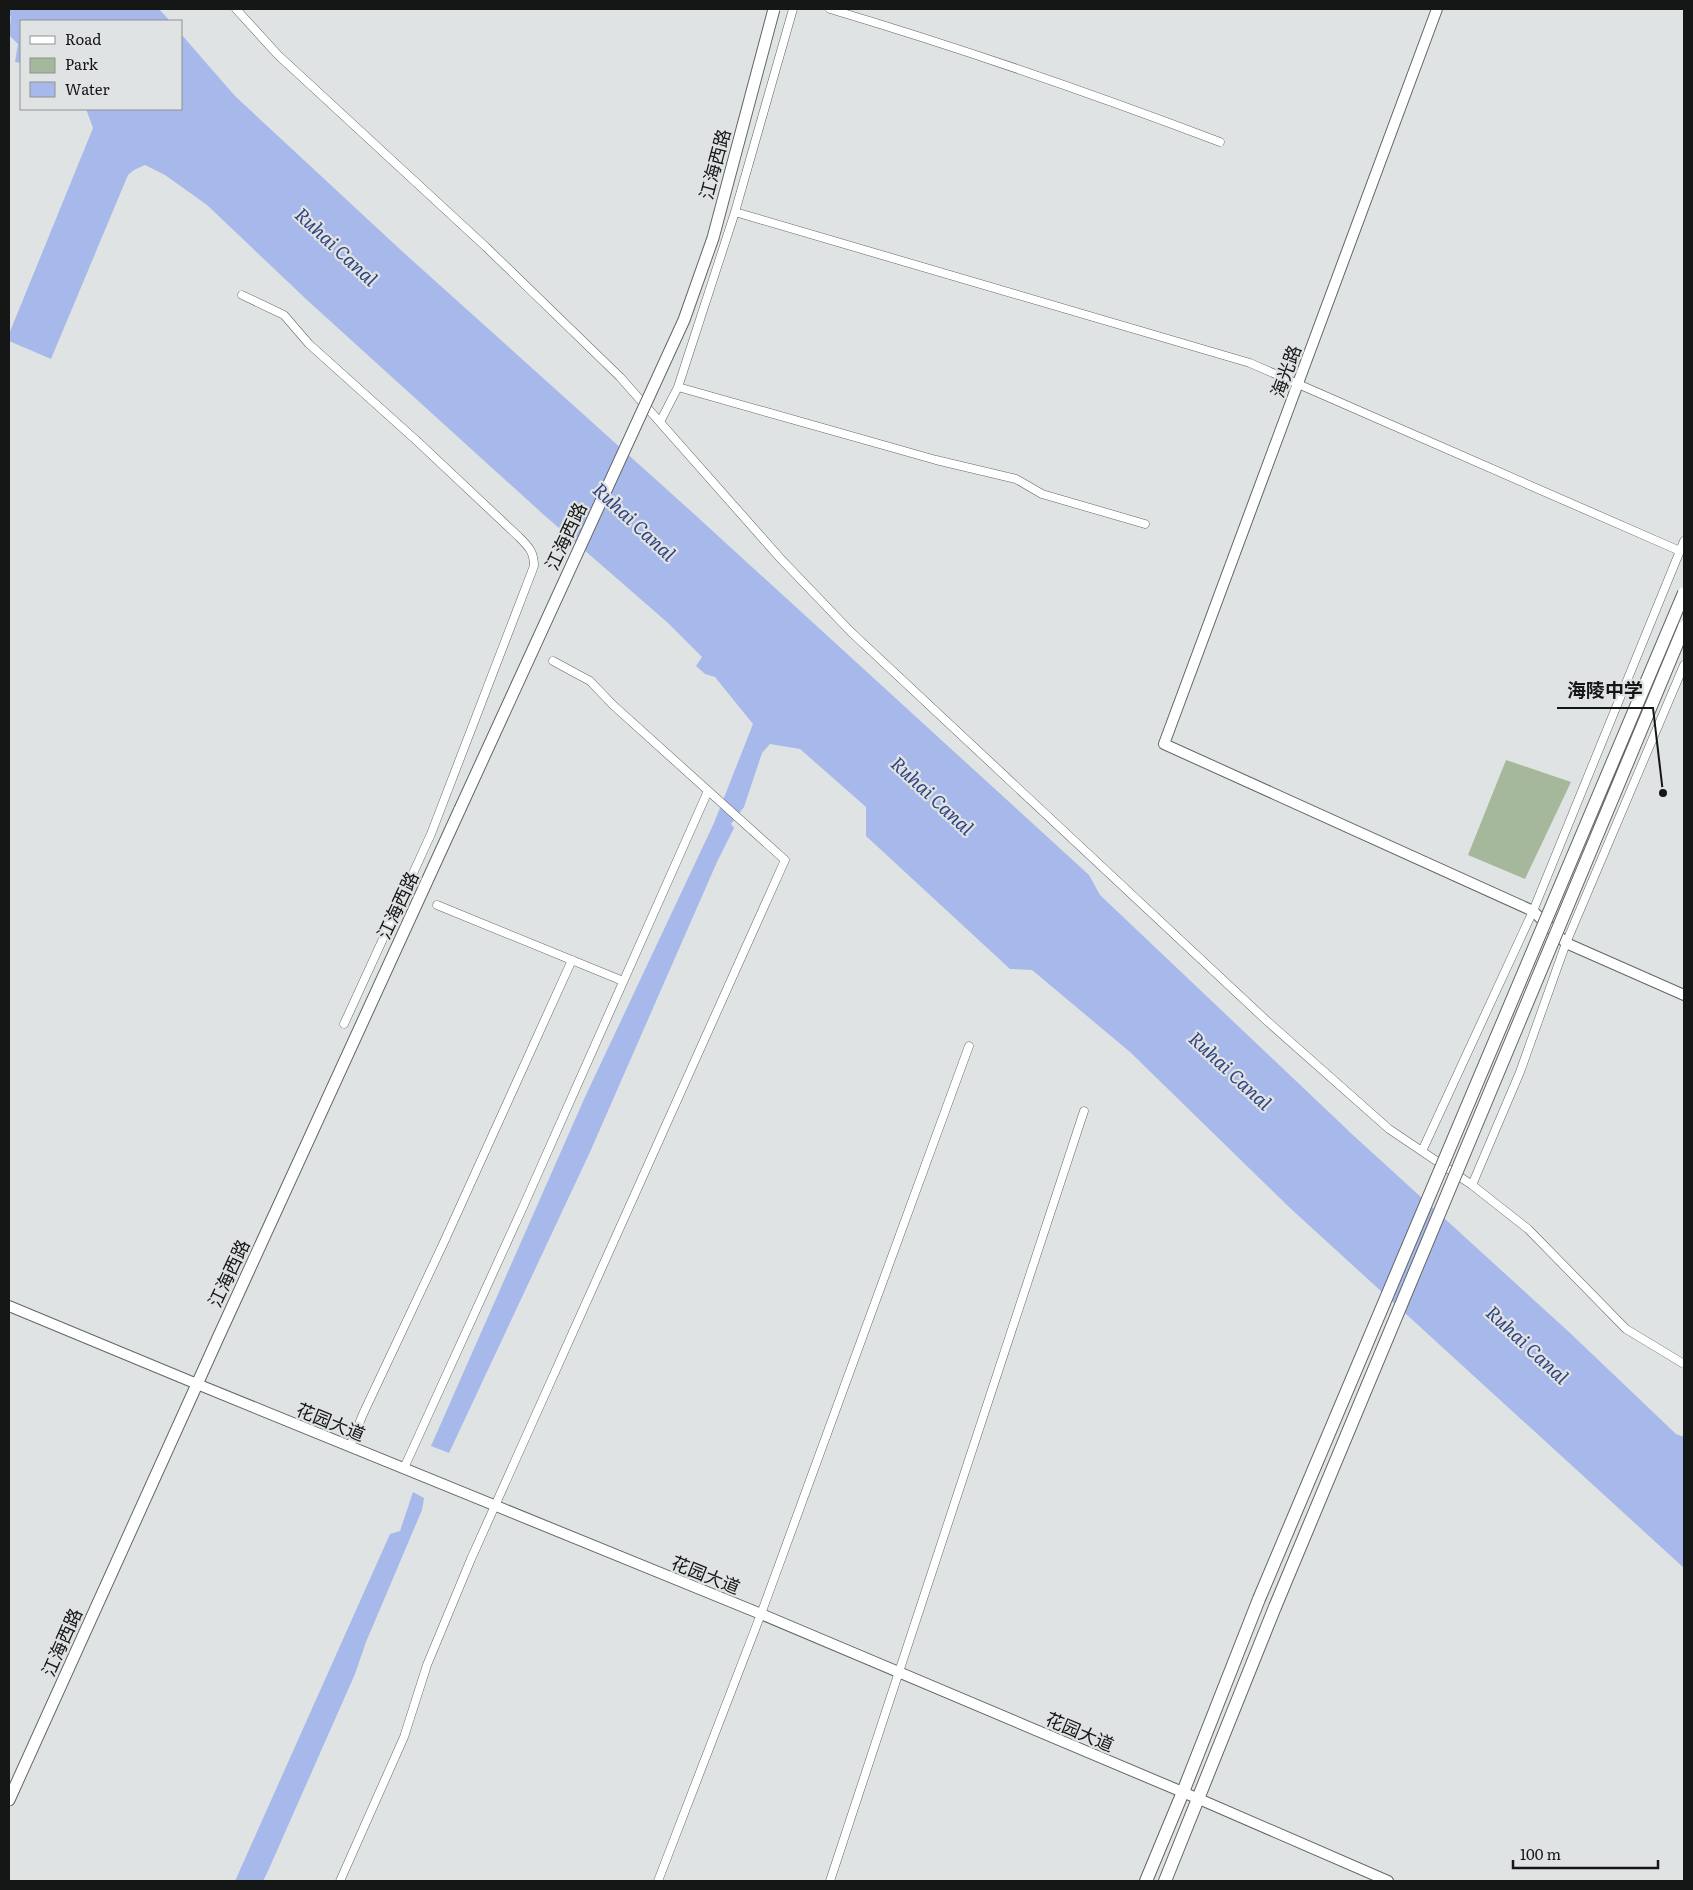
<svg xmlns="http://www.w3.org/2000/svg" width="1693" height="1890" font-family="Literata,'Noto Sans SC',serif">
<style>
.green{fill:#a6b89b}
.water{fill:#a7b9ea}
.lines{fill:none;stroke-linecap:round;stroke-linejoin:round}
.minor-casing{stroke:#636667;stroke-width:9}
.tertiary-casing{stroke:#636667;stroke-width:12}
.secondary-casing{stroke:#636667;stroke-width:13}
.primary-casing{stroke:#636667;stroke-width:14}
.minor{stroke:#fff;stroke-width:8}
.tertiary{stroke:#fff;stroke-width:10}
.secondary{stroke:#fff;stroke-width:11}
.primary{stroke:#fff;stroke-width:12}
.secondary-bridge-casing{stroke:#636667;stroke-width:13;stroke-linecap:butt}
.primary-bridge-casing{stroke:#636667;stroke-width:14;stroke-linecap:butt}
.secondary-bridge{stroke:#fff;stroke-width:11}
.primary-bridge{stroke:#fff;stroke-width:12}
.labels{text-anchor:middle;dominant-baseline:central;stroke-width:4.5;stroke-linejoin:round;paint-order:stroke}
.street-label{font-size:18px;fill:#151616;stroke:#e0e3e4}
.water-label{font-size:19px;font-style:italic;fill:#324480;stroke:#e0e3e4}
.leader{fill:none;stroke:#151616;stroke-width:2}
.callout-dot{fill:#151616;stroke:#e0e3e4;stroke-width:2}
.callout-label{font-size:19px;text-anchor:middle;font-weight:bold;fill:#151616;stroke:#e0e3e4;stroke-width:4.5;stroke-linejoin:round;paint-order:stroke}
</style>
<rect width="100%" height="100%" fill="#e0e3e4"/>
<path class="green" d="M1506,760L1571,782L1525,879L1468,855Z"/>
<path class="water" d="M9,9H159L170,21H21V63L15,62L18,44L9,35L11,17L9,15Z
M181,34L235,96L404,253L693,513L1089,875L1100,895L1354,1136L1569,1332L1676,1434L1684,1437V1568L1290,1208L1130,1052L1032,970L1010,969L866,836V807L800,749L770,744L762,753L744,807L731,824L734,828L717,862L590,1152L449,1453L431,1446L585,1097L714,823L753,724L715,677L705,674L696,666L702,657L668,623L544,515L307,300L207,205L165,175L145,165L134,170L128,175L51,359L9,341V334L93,128L86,109H181Z
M413,1492L424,1498L422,1510L366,1642L355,1674L268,1871L263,1881H235L390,1534L400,1531Z"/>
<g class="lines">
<defs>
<path id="minor" d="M236,9L278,55L486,247L620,377L780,558L851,632L1267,1021L1389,1129L1472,1185L1528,1229L1626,1329L1684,1364
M830,9C961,48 1091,93 1220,142
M735,212L1250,363L1680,551
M242,295L284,315L309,344L417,441L519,537C529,547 534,552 534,566L431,834L344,1024
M678,387L936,460L1016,479L1042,494L1145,524
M660,422L678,387L735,212L793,9
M437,905L623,981
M1422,1151L1533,911L1684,541
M1472,1185L1520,1072L1566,943L1684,665
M350,1446L363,1414L444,1242L572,960
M404,1468L523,1207L708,791
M340,1881L404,1737L427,1665L471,1559L785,860L613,705L590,681L553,661
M658,1881L761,1614L969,1046
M830,1881L1084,1111"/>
<path id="tertiary" d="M1437,9L1164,744L1533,911L1566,943L1684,995
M9,1306L197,1384L761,1614L1199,1799L1388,1881"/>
<path id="secondary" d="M9,1800L217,1340L460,809"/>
<path id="primary" d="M1146,1881L1183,1792L1259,1599
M1165,1881L1275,1607"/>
</defs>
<use href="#minor" class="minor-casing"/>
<use href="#tertiary" class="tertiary-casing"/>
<use href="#secondary" class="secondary-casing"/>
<use href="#primary" class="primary-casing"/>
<use href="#minor" class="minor"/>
<use href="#tertiary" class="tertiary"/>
<use href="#secondary" class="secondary"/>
<use href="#primary" class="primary"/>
<defs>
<path id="secondary-bridge" d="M460,809L684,320L713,238L774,9"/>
<path id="primary-bridge" d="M1259,1599L1684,593
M1275,1607L1684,627"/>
</defs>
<use href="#secondary-bridge" class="secondary-bridge-casing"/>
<use href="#primary-bridge" class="primary-bridge-casing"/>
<use href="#secondary-bridge" class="secondary-bridge"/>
<use href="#primary-bridge" class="primary-bridge"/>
</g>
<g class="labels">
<g class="street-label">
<text transform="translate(714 164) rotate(-75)">江海西路</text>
<text transform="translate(1285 371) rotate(-70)">海光路</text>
<text transform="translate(565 536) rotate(-65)">江海西路</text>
<text transform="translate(397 905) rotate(-65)">江海西路</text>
<text transform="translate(228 1273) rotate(-65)">江海西路</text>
<text transform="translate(331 1421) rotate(22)">花园大道</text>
<text transform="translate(706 1574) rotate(22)">花园大道</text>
<text transform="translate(61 1642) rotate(-66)">江海西路</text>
<text transform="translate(1080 1731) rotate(23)">花园大道</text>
</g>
<g class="water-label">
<text transform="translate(337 246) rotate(43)">Ruhai Canal</text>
<text transform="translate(635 521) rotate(43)">Ruhai Canal</text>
<text transform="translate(933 795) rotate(43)">Ruhai Canal</text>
<text transform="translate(1231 1070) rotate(43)">Ruhai Canal</text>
<text transform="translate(1528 1344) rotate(43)">Ruhai Canal</text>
</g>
</g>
<path class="leader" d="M1663 793L1653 708H1557"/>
<circle class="callout-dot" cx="1663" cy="793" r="5"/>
<g class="callout-label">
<text x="1605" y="697">海陵中学</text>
</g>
<rect width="1693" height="1890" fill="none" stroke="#151616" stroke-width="20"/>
<rect x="20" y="20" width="162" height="90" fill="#e0e3e4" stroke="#8f9192"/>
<rect x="30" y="36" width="25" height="8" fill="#ffffff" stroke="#8f9192"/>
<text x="65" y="45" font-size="15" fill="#151616">Road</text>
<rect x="30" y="58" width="25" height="15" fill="#a6b89b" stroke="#8f9192"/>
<text x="65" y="70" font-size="15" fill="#151616">Park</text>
<rect x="30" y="82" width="25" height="15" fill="#a7b9ea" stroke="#8f9192"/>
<text x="65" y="95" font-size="15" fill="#151616">Water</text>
<path d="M1513 1860v8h145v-8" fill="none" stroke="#151616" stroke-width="2.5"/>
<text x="1520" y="1860" font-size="15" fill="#151616" stroke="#e0e3e4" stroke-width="4" paint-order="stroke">100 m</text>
</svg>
